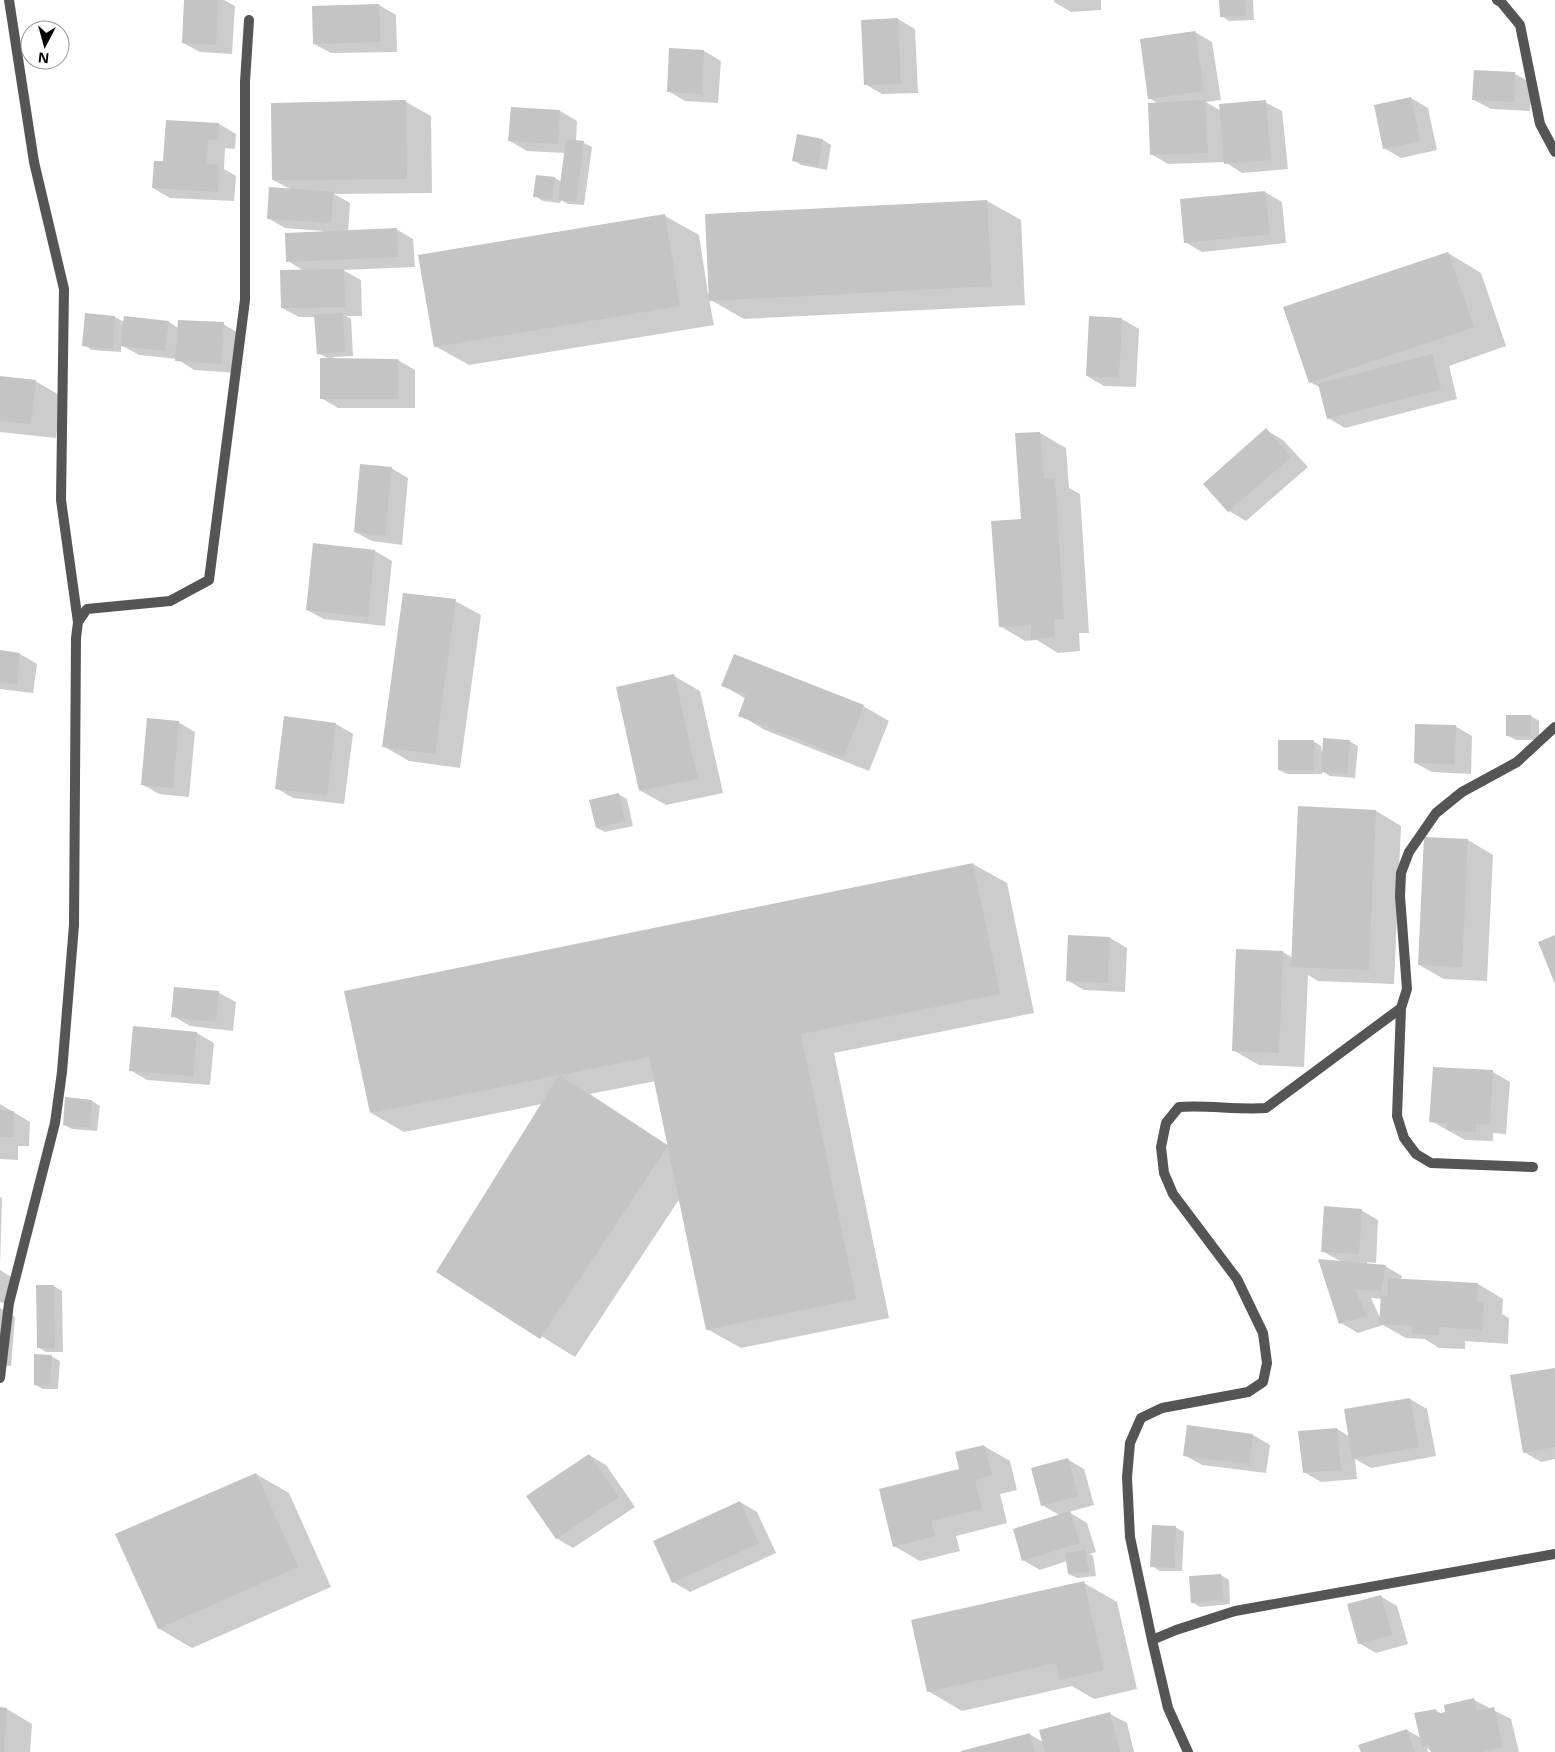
<svg xmlns="http://www.w3.org/2000/svg" width="1555" height="1752" font-family="'Open Sans',sans-serif">
<style>
.shadow{fill:#0003;fill-rule:evenodd}
.building{fill:#c4c4c4}
.lines{fill:none;stroke-linecap:round;stroke-linejoin:round}
.minor{stroke:#555;stroke-width:10}
</style>
<rect width="100%" height="100%" fill="#fff"/>
<path class="shadow" d="M185,0H224L235,6L232,54L200,52L183,43Z
M1054,0H1101V10L1071,12L1054,2Z
M1220,0H1253L1254,20L1229,21L1221,16Z
M379,5L396,15L397,52L331,53L314,44Z
M898,19L915,29L918,93L882,94L865,84Z
M1195,32L1212,42L1221,100L1206,102L1221,111L1265,102L1282,111L1288,169L1242,173L1225,162L1168,164L1151,154L1159,104L1149,98Z
M704,51L721,61L718,103L685,101L668,91Z
M1515,74L1532,83L1530,111L1491,109L1474,100Z
M1411,98L1428,108L1437,150L1401,158L1384,148Z
M406,102L431,116L432,193L334,194L350,203L348,231L396,229L413,239L415,267L343,270L361,280L362,316H346L351,319L353,356L333,357V359L398,360L415,370V408H338L321,398L329,359L318,353L315,317H299L282,308L304,271L288,261L324,232V231L285,228L268,218L292,190L273,180Z
M560,111L577,121L576,141L584,143L592,147L584,205L568,204L561,200L560,203L543,201L535,196L555,178L562,182L565,153L527,151L510,141Z
M219,124L236,134L235,149L225,148L224,169L236,176L234,201L170,198L153,188L165,163Z
M798,135L823,140L831,145L827,170L801,165L793,160Z
M1265,192L1282,202L1286,243L1202,252L1185,242Z
M987,201L1021,220L1025,305L744,319L709,299L714,325L469,365L435,346L665,216L699,235L708,294Z
M1448,253L1481,273L1506,346L1449,366L1457,399L1345,428L1328,418L1321,388L1310,382Z
M86,315L115,317L124,322H169L178,328L223,324L240,334L238,373L194,370L177,359L139,355L121,345V352L92,350L84,345Z
M1090,318L1122,319L1139,329L1136,387L1104,386L1087,376Z
M0,377L35,381L61,396L56,438L0,432Z
M1266,430L1283,440L1308,467L1246,521L1229,511Z
M1040,433L1066,448L1069,488L1080,494L1089,633H1079L1080,651L1058,653L1037,640L1025,641L1000,626L1022,520L1016,434Z
M391,468L408,478L402,545L372,541L355,532Z
M375,551L392,561L385,626L324,619L307,610Z
M455,601L481,615L460,768L409,761L383,746Z
M0,651L20,654L37,664L33,693L0,689Z
M674,676L700,691L723,793L666,805L641,791Z
M722,685L863,706L889,721L869,771L765,730L740,715L746,699Z
M1531,716L1539,721V740H1516L1508,736Z
M178,722L195,732L189,797L159,794L142,784Z
M336,724L353,734L344,804L293,798L276,788Z
M1455,726L1472,736L1471,774L1432,772L1415,763Z
M1313,741L1321,746L1322,753L1349,741L1358,746L1355,778L1330,776L1322,771V774H1287L1279,770Z
M618,794L627,799L633,826L605,832L597,828Z
M1376,811L1401,826L1394,984L1318,981L1308,975L1304,1067L1259,1065L1233,1050L1238,950L1283,952L1293,958Z
M1468,840L1493,855L1487,981L1444,979L1419,965Z
M973,864L1007,883L1034,1013L834,1053L889,1318L741,1348L707,1329L680,1198L575,1357L438,1272L542,1104L404,1132L371,1113ZM656,1081L669,1146L590,1094Z
M1110,938L1127,948L1125,992L1084,990L1067,980Z
M176,989L219,993L236,1002L233,1031L190,1026L173,1016Z
M197,1033L214,1043L210,1085L147,1080L130,1070Z
M1493,1072L1510,1082L1506,1134L1493,1133V1141L1465,1140L1431,1121Z
M92,1101L100,1106L97,1131L72,1129L64,1125Z
M0,1104L30,1122L29,1146H18V1160L0,1159Z
M0,1197L2,1198L0,1267Z
M1361,1210L1378,1220L1376,1263L1367,1262V1264L1385,1266L1402,1276L1401,1280L1478,1284L1503,1299L1502,1314L1509,1318L1508,1344L1465,1341V1349L1439,1348L1425,1339L1406,1338L1383,1325L1358,1333L1341,1323L1342,1262L1322,1251ZM1371,1298L1382,1299L1380,1318Z
M0,1270L13,1278L10,1304L0,1302Z
M54,1286L62,1291L63,1352H46L38,1347Z
M0,1308L15,1317L11,1366L0,1365Z
M51,1356L60,1361L58,1389H43L35,1385Z
M1555,1369V1459L1541,1462L1524,1452Z
M1410,1399L1427,1409L1436,1456L1371,1468L1355,1459L1357,1479L1321,1482L1304,1472L1337,1429L1350,1437Z
M1253,1435L1270,1445L1266,1473L1202,1465L1184,1455Z
M984,1446L1010,1461L1017,1490L1000,1494L1007,1523L956,1536L960,1551L920,1561L894,1546L961,1470Z
M589,1455L606,1465L635,1507L573,1548L556,1538Z
M1067,1459L1084,1469L1094,1505L1069,1512L1087,1523L1096,1552L1090,1554L1093,1556L1096,1576L1077,1578L1069,1574L1067,1561L1040,1570L1023,1560L1061,1516L1042,1505Z
M256,1474L289,1493L331,1587L192,1648L158,1628Z
M740,1502L757,1512L776,1553L690,1592L673,1582Z
M1175,1527L1184,1532L1182,1571H1160L1152,1566Z
M1221,1575L1229,1580L1230,1604L1200,1607L1192,1602Z
M1084,1583L1117,1602L1137,1689L1094,1699L1072,1686L962,1711L928,1691Z
M1380,1596L1397,1606L1408,1644L1376,1653L1359,1643Z
M1474,1700L1511,1719L1519,1752H1432L1427,1748L1428,1752H1362L1407,1730L1421,1738L1435,1710L1442,1714Z
M0,1709H7L32,1724L30,1752H0Z
M1110,1714L1127,1723L1134,1752H963L1029,1734L1043,1742Z"/>
<path class="building" d="M184,0H218L216,45L182,43Z
M1219,0H1245L1246,16L1220,17Z
M379,4L381,42L313,44L312,6Z
M898,18L901,84L864,85L861,20Z
M1195,31L1204,91L1148,99L1140,39Z
M669,48L704,50L702,94L667,92Z
M1474,70L1515,72L1514,102L1472,100Z
M1411,97L1420,141L1383,149L1374,105Z
M406,100L407,179L272,180L271,103Z
M1205,100L1208,153L1150,155L1148,103Z
M1266,100L1271,160L1224,164L1219,104Z
M511,107L560,110L558,144L508,141Z
M166,120L219,123L218,140L208,139L207,164L219,165L218,192L152,188L154,161H163Z
M797,134L823,139L818,166L792,161Z
M566,139L584,141L576,202L558,200Z
M536,175L555,177L552,199L533,197Z
M269,187L334,192L331,223L267,219Z
M1265,191L1270,234L1184,243L1180,199Z
M987,200L992,286L709,301L705,214Z
M665,214L680,306L434,347L418,255Z
M397,228L398,257L286,262L285,233Z
M1448,252L1474,327L1309,383L1283,307Z
M344,269L345,307L281,308L280,270Z
M85,313L115,316L113,349L82,346Z
M343,313L345,352L317,354L314,315Z
M124,316L169,321L165,351L120,346Z
M1089,316L1122,318L1119,378L1086,376Z
M178,320L224,322L221,364L175,361Z
M1432,354L1441,389L1327,419L1318,384Z
M320,358L398,359V399H320Z
M0,376L36,380L31,424L0,421Z
M1266,428L1291,457L1228,512L1203,484Z
M1040,432L1044,479L1055,478L1064,619H1054V637L1031,639V625L999,627L991,521L1021,519L1015,433Z
M360,464L392,467L385,536L354,532Z
M313,543L375,550L368,617L306,610Z
M403,593L456,599L435,754L382,747Z
M0,650L20,653L17,684L0,682Z
M734,654L864,705L844,757L738,716L746,695L721,686Z
M674,674L698,779L639,791L616,687Z
M1506,715H1531V736H1506Z
M284,716L336,723L327,795L275,789Z
M147,718L179,721L173,788L141,785Z
M1415,724L1456,725L1455,764L1414,763Z
M1323,738L1350,740L1347,774L1321,772Z
M1278,740H1314V770H1278Z
M619,793L625,821L596,828L589,800Z
M1298,806L1376,810L1369,970L1291,967Z
M1424,837L1468,839L1462,967L1418,965Z
M973,863L1000,994L801,1034L856,1299L706,1330L649,1057L370,1113L344,991Z
M1068,935L1110,937L1108,983L1066,981Z
M1555,935V984L1538,942Z
M1236,949L1283,951L1279,1053L1232,1051Z
M174,987L219,991L216,1022L171,1017Z
M133,1026L197,1032L193,1076L129,1071Z
M1433,1067L1493,1070L1490,1125L1476,1124V1132L1447,1130V1123L1429,1122Z
M559,1075L668,1146L540,1339L436,1272Z
M65,1097L92,1100L90,1128L63,1125Z
M0,1110L14,1111L13,1137H0Z
M1324,1206L1362,1209L1359,1254L1321,1252Z
M1318,1259L1386,1265L1381,1291L1355,1289L1367,1316L1339,1324Z
M1388,1278L1478,1283L1477,1302H1484L1482,1330L1440,1327L1439,1335L1412,1334L1413,1326L1379,1324L1381,1296L1387,1297Z
M36,1285H54L55,1348H37Z
M34,1354L52,1355L50,1385H34Z
M1555,1368V1447L1523,1453L1510,1375Z
M1410,1398L1419,1447L1352,1459L1344,1409Z
M1187,1425L1253,1434L1249,1464L1183,1456Z
M1337,1428L1341,1470L1303,1473L1298,1431Z
M984,1445L992,1475L975,1480L982,1509L931,1521L935,1536L893,1547L879,1489L959,1469L955,1452Z
M589,1454L619,1497L556,1539L526,1496Z
M1068,1458L1078,1496L1041,1506L1031,1468Z
M256,1473L298,1567L158,1629L115,1534Z
M740,1501L759,1543L672,1583L653,1541Z
M1070,1511L1080,1543L1022,1561L1013,1529Z
M1152,1525L1176,1526L1175,1568L1150,1567Z
M1085,1550L1089,1572L1068,1574L1065,1553Z
M1221,1574L1223,1600L1191,1603L1189,1576Z
M1084,1581L1104,1670L1060,1680L1056,1663L927,1692L911,1620Z
M1381,1595L1392,1635L1358,1644L1347,1604Z
M1474,1698L1477,1711L1494,1707L1503,1747L1483,1752H1431L1429,1745L1422,1747L1414,1713L1436,1709L1437,1714L1445,1712L1444,1705Z
M0,1707L7,1708L4,1752H0Z
M1110,1712L1120,1752H1045L1039,1730Z
M1407,1729L1415,1752H1361L1358,1745Z
M1030,1733L1035,1752H961V1751Z"/>
<g class="lines">
<path class="minor" d="M9,0L34,162L64,289L61,500L78,622
M1497,0L1501,2L1520,25L1540,124L1555,152
M1533,1167L1431,1163L1416,1154L1404,1138L1397,1116L1401,1008L1407,989L1400,896L1401,873L1409,852L1436,813L1462,792L1517,762L1555,727
M0,1378L9,1303L55,1123L62,1072L74,925L76,638L78,622L87,609L170,601L209,580L245,300V82L249,20
M1152,1640L1130,1537L1127,1477L1130,1443L1141,1418L1162,1408L1248,1392L1263,1382L1267,1363L1263,1333L1237,1279L1173,1194L1164,1173L1161,1147L1166,1123L1179,1107C1208,1105 1237,1110 1266,1108L1401,1008
M1188,1752L1168,1708L1152,1640L1176,1630L1235,1611L1555,1554"/>
</g>
<g transform="translate(45 45) rotate(186)"><circle r="24" fill="#ffffff" stroke="#999999"/>
<path d="M0-4L9 19L0 12L-9 19Z" fill="#000000"/>
<text y="-8" font-size="14" font-weight="bold" text-anchor="middle" fill="#000000">N</text>
</g>
</svg>
